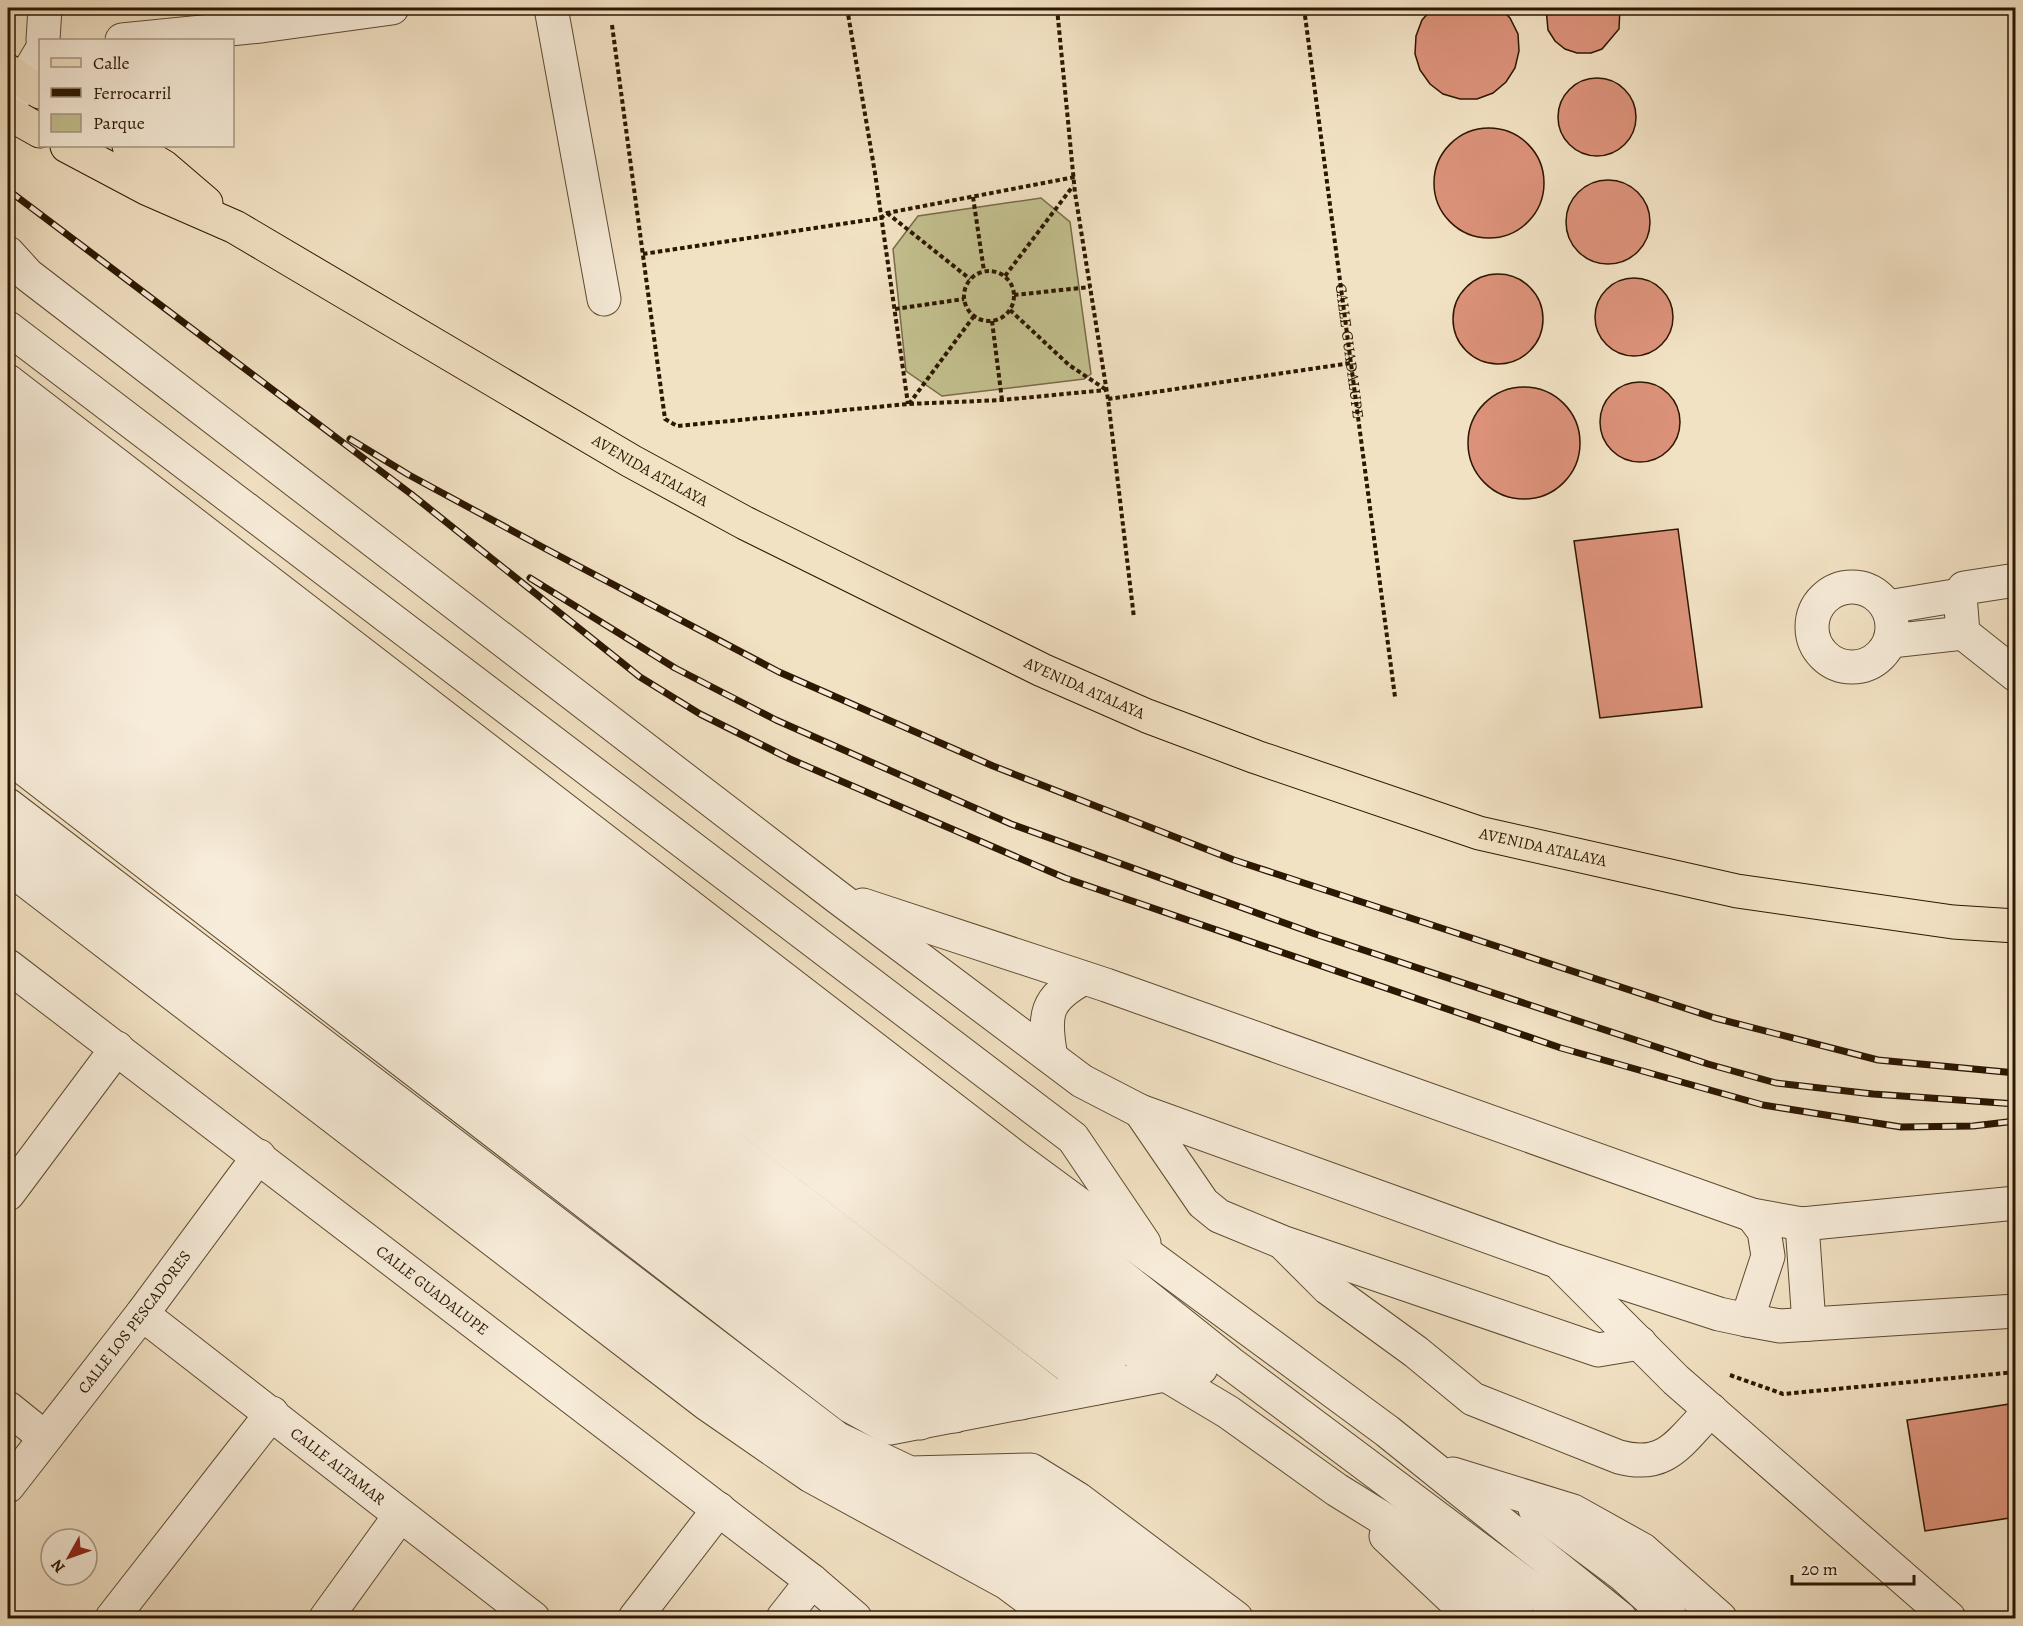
<svg xmlns="http://www.w3.org/2000/svg" width="2023" height="1626" font-family="Alegreya,serif">
<style>
.green{fill:#c3c08f;stroke:#786c48;stroke-width:1.5}
.building{fill:#dc927a;stroke:#2c1700;stroke-width:1.5}
.lines{fill:none;stroke-linecap:round;stroke-linejoin:round}
.minor-casing{stroke:#5e4a31;stroke-width:35}
.major-casing{stroke:#2c1700;stroke-width:35}
.path{stroke:#2c1700;stroke-width:4;stroke-dasharray:4.5 3;stroke-linecap:butt}
.minor{stroke:#f7ecd9;stroke-width:33}
.major{stroke:#f2e2c4;stroke-width:33}
.rail-casing{stroke:#2c1700;stroke-width:7}
.rail{stroke:#f7ecd9;stroke-width:4.5;stroke-dasharray:14;stroke-linecap:butt}
.labels{text-anchor:middle;dominant-baseline:central;stroke-width:6;stroke-linejoin:round;paint-order:stroke}
.street-label{font-size:16px;fill:#2c1700;stroke:#f7ecd9}
</style>
<rect width="100%" height="100%" fill="#f2e2c4"/>
<filter id="stains"><feTurbulence type="fractalNoise" baseFrequency=".00333" numOctaves="4"/><feColorMatrix values="0 0 0 0 .2 0 0 0 0 .09 0 0 0 0 .02 0 0 0 .5 -.17"/></filter>
<radialGradient id="worn" r=".72"><stop offset=".6" stop-color="#630" stop-opacity="0"/><stop offset="1" stop-color="#630" stop-opacity=".3"/></radialGradient>
<path class="green" d="M1041,198L1070,222L1091,374L1084,379L942,396L906,371L893,249L918,216Z"/>
<path class="building" d="M1433,8H1500L1510,18L1518,34L1519,51L1515,68L1506,82L1493,93L1477,99H1460L1443,94L1430,84L1420,70L1415,54L1416,36L1422,20Z
M1546,8H1620L1619,29L1602,49L1591,53H1577L1565,49L1555,41L1548,30Z
M1558 117a39 39 0 1 1 78 0a39 39 0 1 1-78 0Z
M1434 183a55 55 0 1 1 110 0a55 55 0 1 1-110 0Z
M1566 222a42 42 0 1 1 84 0a42 42 0 1 1-84 0Z
M1453 319a45 45 0 1 1 90 0a45 45 0 1 1-90 0Z
M1595 317a39 39 0 1 1 78 0a39 39 0 1 1-78 0Z
M1600 422a40 40 0 1 1 80 0a40 40 0 1 1-80 0Z
M1468 443a56 56 0 1 1 112 0a56 56 0 1 1-112 0Z
M1678,529L1702,707L1600,718L1574,541Z
M2016,1403V1517L1925,1531L1907,1420Z"/>
<g class="lines">
<defs>
<g id="minor">
<path d="M551,8L604,299"/>
<path d="M43,40L45,8"/>
<path d="M122,40L261,26L392,8"/>
<path d="M8,107L40,53"/>
<path d="M8,253L28,275L836,896L1082,1081L1140,1111L1556,1261L1719,1314L1747,1320L1780,1326L2016,1311"/>
<path d="M8,328L1073,1138L1144,1243"/>
<path d="M8,381L1015,1157L1387,1431L1620,1618"/>
<path d="M8,414L1001,1180L1230,1363L1571,1618"/>
<path d="M8,452L1201,1368"/>
<path d="M8,485L1166,1375L1228,1412L1337,1490L1455,1563"/>
<path d="M8,518L950,1244L1110,1360"/>
<path d="M8,550L1097,1388"/>
<path d="M2016,580L1964,588L1960,595L1963,633L2016,675"/>
<circle cx="1852" cy="627" r="40"/>
<path d="M8,589L1053,1396"/>
<path d="M1888,607L1960,595"/>
<path d="M8,621L1021,1403"/>
<path d="M1891,641L1963,633"/>
<path d="M8,653L986,1409"/>
<path d="M8,685L955,1416"/>
<path d="M8,724L864,1384L920,1423"/>
<path d="M8,756L850,1406L890,1428L1180,1372"/>
<path d="M8,805L838,1439L910,1473L1031,1470L1078,1499L1236,1618"/>
<path d="M8,836L718,1381L824,1456L1029,1561L1105,1618"/>
<path d="M8,867L707,1404L811,1476L1007,1583L1054,1618"/>
<path d="M863,905L1106,985L1752,1215L1802,1224L2016,1203"/>
<path id="s2" d="M8,966L812,1581L855,1618"/>
<path d="M1051,1057C1043,1014 1045,999 1084,978"/>
<path d="M1140,1111L1203,1203L1219,1216L1282,1242L1598,1350L1640,1343"/>
<path d="M8,1194L117,1048"/>
<path d="M1802,1224L1809,1324"/>
<path d="M1286,1246L1328,1288L1416,1352L1473,1399L1619,1457C1667,1470 1680,1441 1711,1410"/>
<path d="M1562,1266L1676,1380L1949,1618"/>
<path id="s3" d="M142,1314L533,1618"/>
<path d="M1747,1320L1768,1256L1764,1231L1752,1215"/>
<path d="M8,1408L44,1437"/>
<path d="M978,1473L1062,1518L1195,1618"/>
<path d="M912,1474L1040,1540L1144,1618"/>
<path d="M1453,1474L1573,1511L1643,1550L1720,1618"/>
<path id="s4" d="M8,1486L142,1314L259,1156"/>
<path d="M1535,1509L1622,1574L1671,1618"/>
<path d="M1386,1536L1473,1618"/>
<path d="M1441,1547L1518,1618"/>
<path d="M112,1618L272,1413"/>
<path d="M326,1618L399,1517"/>
<path d="M635,1618L719,1509"/>
<path d="M783,1618L812,1581"/>
</g>
<g id="major">
<path d="M8,71L40,92"/>
<path d="M8,113L40,131"/>
<path id="s5" d="M67,146L148,189L235,227L631,461L745,523L1042,670L1147,716L1256,757L1479,833L1737,891L1953,922L2016,926"/>
<path d="M129,146L164,167L206,203"/>
</g>
</defs>
<use href="#minor" class="minor-casing"/>
<use href="#major" class="major-casing"/>
<g class="path">
<path d="M847,8L875,173L908,404"/>
<path d="M1057,8L1075,193L1108,399L1134,618"/>
<path id="s1" d="M1304,8L1395,697"/>
<path d="M612,25L665,419L677,426L908,404L1002,400L1106,390"/>
<path d="M973,197L984,271"/>
<path d="M887,213L970,279"/>
<path d="M643,254L881,218L887,213L1075,177"/>
<circle cx="989" cy="296" r="25"/>
<path d="M1005,276L1073,186"/>
<path d="M1014,295L1090,287"/>
<path d="M895,309L964,299"/>
<path d="M1010,310L1069,365L1105,389"/>
<path d="M992,321L1002,400"/>
<path d="M1108,399L1351,363"/>
<path d="M909,404L974,316"/>
<path d="M1730,1375L1783,1394L2016,1372"/>
</g>
<use href="#minor" class="minor"/>
<use href="#major" class="major"/>
<defs>
<path id="rail" d="M8,190L411,494L640,677L700,714L790,759L1065,878L1561,1048L1763,1105L1901,1127L1973,1126L2016,1121
M350,439L409,475L546,549L779,672L993,766L1234,860L1715,1018L1878,1060L2016,1073
M530,578L675,668L776,720L1011,824L1315,934L1708,1064L1776,1083L1873,1094L2016,1104"/>
</defs>
<use href="#rail" class="rail-casing"/>
<use href="#rail" class="rail"/>
</g>
<g class="labels">
<g class="street-label">
<text stroke="none"><textPath href="#s1" startOffset="346">CALLE GUADALUPE</textPath></text>
<text stroke="none"><textPath href="#s5" startOffset="668">AVENIDA ATALAYA</textPath></text>
<text stroke="none"><textPath href="#s5" startOffset="1154">AVENIDA ATALAYA</textPath></text>
<text stroke="none"><textPath href="#s5" startOffset="1640">AVENIDA ATALAYA</textPath></text>
<text stroke="none"><textPath href="#s2" startOffset="534">CALLE GUADALUPE</textPath></text>
<text stroke="none"><textPath href="#s4" startOffset="207">CALLE LOS PESCADORES</textPath></text>
<text stroke="none"><textPath href="#s3" startOffset="248">CALLE ALTAMAR</textPath></text>
</g>
</g>
<rect width="2023" height="1626" fill="none" stroke="#f2e2c4" stroke-width="30"/>
<rect x="9" y="9" width="2005" height="1608" fill="none" stroke="#2c1700" stroke-width="3"/>
<rect x="15" y="15" width="1993" height="1596" fill="none" stroke="#2c1700" stroke-width="1.5"/>
<rect x="39" y="39" width="195" height="108" fill="#f7ecd9" stroke="#a69782" stroke-width="1.5"/>
<rect x="51" y="58" width="30" height="9" fill="#f2e2c4" stroke="#a69782" stroke-width="1.5"/>
<text x="93" y="69" font-size="18" fill="#2c1700">Calle</text>
<rect x="51" y="88" width="30" height="9" fill="#2c1700" stroke="#a69782" stroke-width="1.5"/>
<text x="93" y="99" font-size="18" fill="#2c1700">Ferrocarril</text>
<rect x="51" y="114" width="30" height="18" fill="#c3c08f" stroke="#a69782" stroke-width="1.5"/>
<text x="93" y="129" font-size="18" fill="#2c1700">Parque</text>
<g transform="translate(69 1557) rotate(230)"><circle r="28" fill="#f7ecd9" stroke="#a69782" stroke-width="1.5"/>
<path d="M0-4.5L10 22L0 15L-10 22Z" fill="#8f2418"/>
<text y="-9" font-size="16" font-weight="bold" text-anchor="middle" fill="#2c1700">N</text>
</g>
<path d="M1792 1575v9h122v-9" fill="none" stroke="#2c1700" stroke-width="3"/>
<text x="1801" y="1575" font-size="18" fill="#2c1700" stroke="#f7ecd9" stroke-width="4.5" paint-order="stroke">20 m</text>
<rect width="100%" height="100%" filter="url(#stains)"/>
<rect width="100%" height="100%" fill="url(#worn)"/>
</svg>
